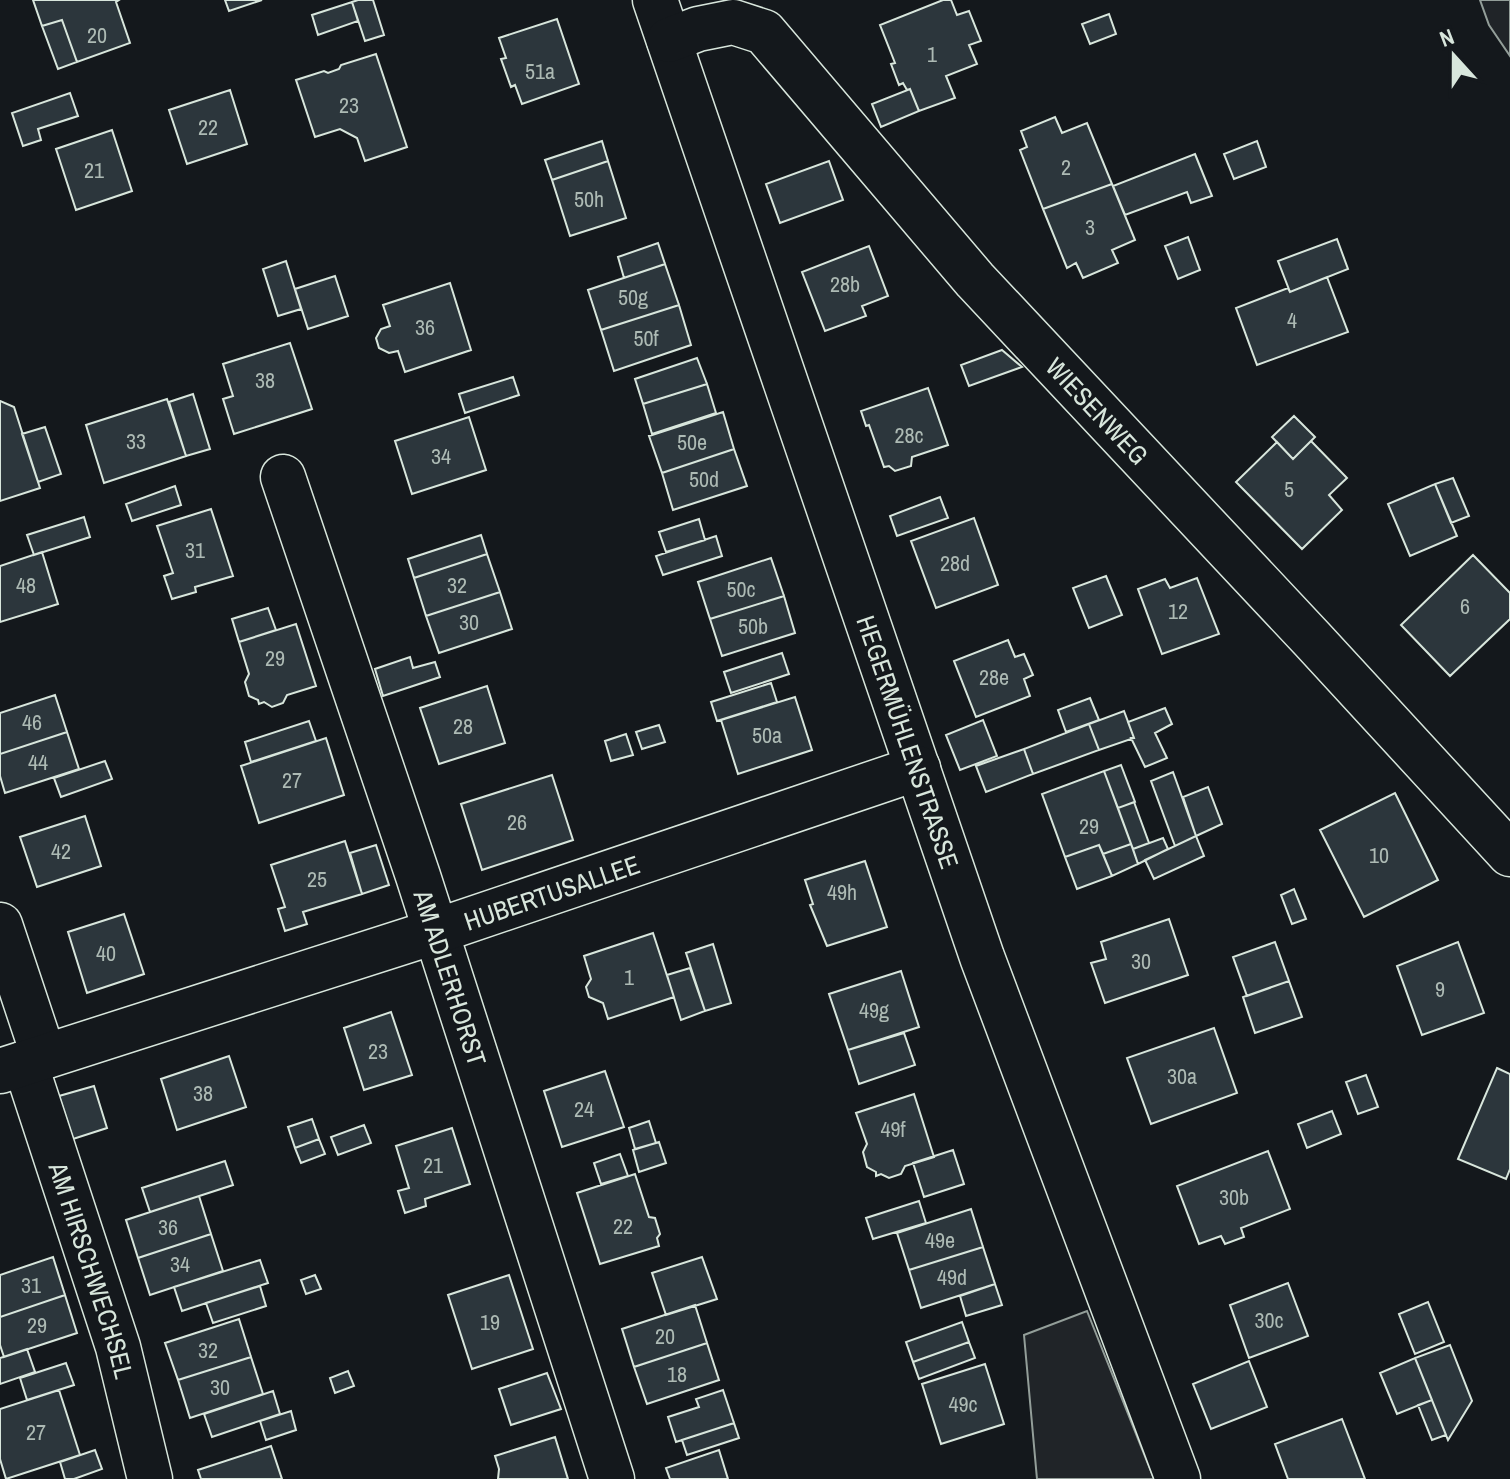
<svg xmlns="http://www.w3.org/2000/svg" width="1510" height="1479" font-family="'Archivo Narrow',sans-serif">
<style>
.green{fill:#202428;stroke:#939e99;stroke-width:2}
.building{fill:#2c363c;stroke:#d8e6dc;stroke-width:2}
.lines{fill:none;stroke-linecap:round;stroke-linejoin:round}
.minor-casing{stroke:#d8e6dc;stroke-width:47}
.minor{stroke:#14181c;stroke-width:44}
.labels{text-anchor:middle;dominant-baseline:central;stroke-width:6;stroke-linejoin:round;paint-order:stroke}
.number-label{font-size:22px;fill:#adbab4}
.street-label{font-size:26px;fill:#d8e6dc;stroke:#14181c}
</style>
<rect width="100%" height="100%" fill="#14181c"/>
<path class="green" d="M1480,0H1510V56L1489,25Z
M1087,1311L1154,1479H1037L1024,1335Z"/>
<path class="building" d="M33,0H119L116,2L130,43L77,62L62,20L42,26Z
M225,0H262L229,11Z
M358,0H373L384,35L365,41L352,2Z
M943,0H951L957,15L969,11L981,41L969,45L977,64L946,76L955,98L919,111L910,89L907,90L903,83L899,85L891,64L895,63L880,25Z
M352,2L358,21L318,35L312,15Z
M1109,14L1116,34L1090,44L1082,24Z
M557,19L579,84L522,104L515,85L511,87L501,59L506,58L499,38Z
M62,20L77,62L58,69L42,26Z
M376,54L407,147L365,161L357,138L340,129L315,137L296,80L324,71L328,73L339,69L341,65Z
M910,89L919,111L881,127L872,104Z
M230,90L247,144L187,164L169,110Z
M70,93L78,116L38,129L41,140L23,146L12,113Z
M1055,117L1062,133L1087,123L1112,184L1043,209L1020,150L1027,147L1021,131Z
M112,130L132,191L76,210L56,149Z
M602,141L608,161L552,180L545,160Z
M1257,141L1266,167L1234,179L1224,154Z
M1195,154L1212,196L1191,203L1187,192L1125,215L1113,186Z
M608,161L626,218L570,236L552,180Z
M829,161L843,200L780,223L766,184Z
M1112,184L1135,240L1112,250L1118,263L1083,278L1076,263L1067,268L1043,209Z
M1188,237L1200,270L1178,279L1165,246Z
M1337,239L1348,269L1290,292L1278,261Z
M658,243L665,264L624,278L618,257Z
M869,246L888,296L862,306L866,316L825,331L802,272Z
M286,261L301,309L278,316L263,269Z
M665,264L679,305L601,330L588,290Z
M335,276L348,316L308,329L295,289Z
M1327,277L1348,332L1257,365L1236,308L1288,288L1290,292Z
M450,283L471,350L405,372L398,351L389,353L379,348L376,338L381,329L390,326L383,305Z
M679,305L691,345L614,371L601,330Z
M290,343L312,409L234,434L223,399L233,396L223,364Z
M1002,350L1022,367L969,386L961,365Z
M697,358L707,384L643,404L635,379Z
M513,377L519,395L465,413L459,394Z
M707,384L716,413L652,434L643,404Z
M928,388L948,445L912,457L911,466L895,471L889,466L884,467L869,425L866,426L861,411Z
M193,394L210,449L186,456L169,402Z
M167,399L186,456L104,483L86,425Z
M0,401L14,407L40,488L0,501Z
M723,412L734,449L662,473L649,436Z
M1294,416L1315,437L1293,459L1272,437Z
M469,417L486,470L412,494L395,441Z
M45,427L61,474L38,482L22,434Z
M1311,441L1347,478L1329,495L1342,510L1302,549L1236,482L1277,442L1293,459Z
M734,449L747,486L673,510L662,473Z
M1453,478L1469,516L1451,523L1435,484Z
M1435,484L1457,536L1410,556L1388,504Z
M175,486L181,505L132,521L126,504Z
M940,497L948,518L897,536L890,516Z
M211,509L233,576L195,587L196,592L172,599L164,576L173,573L157,526Z
M84,517L90,537L34,555L27,535Z
M974,518L998,585L936,608L911,541Z
M699,519L705,540L666,552L659,532Z
M481,535L487,554L414,578L408,559Z
M716,536L722,556L663,575L656,556Z
M42,552L58,604L0,622V566Z
M487,554L500,592L426,616L414,578Z
M1473,555L1510,593V619L1450,676L1401,625Z
M771,558L784,596L710,619L698,582Z
M1106,576L1122,615L1089,628L1073,588Z
M1197,578L1219,634L1162,654L1138,589L1165,579L1170,588Z
M500,592L512,629L439,653L426,616Z
M784,596L795,633L722,656L710,619Z
M268,608L276,630L239,642L232,619Z
M296,624L316,686L287,695L283,703L272,707L264,702L259,704L258,700L249,696L245,682L249,674L239,642Z
M1008,640L1015,657L1024,654L1033,675L1024,679L1030,696L976,717L954,661Z
M782,653L789,674L731,693L724,672Z
M410,657L413,668L435,662L440,677L383,696L375,669Z
M771,683L777,702L717,721L711,702Z
M487,686L505,743L439,764L420,708Z
M55,695L67,732L0,754V713Z
M795,697L812,750L738,774L721,720Z
M1090,698L1099,720L1066,732L1058,710Z
M1165,708L1172,724L1155,733L1167,758L1145,767L1131,738H1134L1128,722Z
M1124,711L1134,738L1099,750L1089,724Z
M983,720L997,756L960,770L946,735Z
M309,721L316,741L251,762L245,742Z
M1089,724L1099,750L1033,774L1024,749Z
M659,725L665,742L642,749L636,732Z
M67,732L79,769L5,793L0,776V754Z
M626,734L633,755L611,761L605,741Z
M326,738L344,795L259,823L241,766Z
M1024,749L1033,774L986,792L976,766Z
M105,761L112,779L61,797L54,778Z
M1121,765L1135,802L1118,808L1104,771Z
M1104,771L1131,844L1103,854L1099,845L1065,857L1042,794Z
M1173,772L1196,836L1175,846L1151,781Z
M552,775L573,840L482,870L461,804Z
M1208,787L1222,824L1196,836L1183,797Z
M1395,793L1438,880L1364,917L1320,830Z
M1134,802L1149,843L1133,849L1118,808Z
M85,816L101,866L37,887L20,837Z
M1196,836L1204,856L1154,879L1145,860Z
M1163,838L1168,849L1138,864L1133,849Z
M345,841L362,894L303,912L307,924L285,931L278,909L285,907L271,865Z
M1131,844L1138,864L1112,876L1103,854Z
M376,845L389,885L362,894L350,853Z
M1099,845L1112,876L1077,889L1065,857Z
M865,861L887,927L827,946L810,905L813,904L805,880Z
M1294,889L1306,919L1292,924L1281,895Z
M124,914L144,974L87,993L68,932Z
M1169,919L1188,975L1105,1003L1091,963L1106,959L1101,942Z
M653,933L674,997L608,1019L603,1003L589,997L586,987L591,979L584,956Z
M1275,942L1289,981L1247,996L1233,957Z
M1458,942L1484,1013L1422,1035L1397,966Z
M713,944L731,1003L705,1011L686,953Z
M690,968L705,1011L681,1020L667,975Z
M901,971L919,1027L848,1050L829,994Z
M1289,981L1302,1017L1255,1033L1243,997Z
M391,1012L412,1075L364,1090L344,1028Z
M1214,1028L1237,1093L1151,1124L1127,1058Z
M904,1033L915,1065L859,1084L848,1050Z
M229,1056L246,1107L177,1130L161,1079Z
M1497,1068L1510,1074V1169L1506,1179L1458,1159Z
M605,1071L624,1127L562,1147L544,1091Z
M1366,1075L1378,1107L1358,1114L1346,1082Z
M94,1086L107,1128L73,1139L59,1096Z
M914,1094L934,1157L905,1166L901,1174L889,1178L881,1174L876,1176V1172L867,1167L863,1152L867,1144L856,1113Z
M1332,1111L1341,1134L1307,1148L1298,1124Z
M312,1119L319,1139L295,1148L288,1127Z
M649,1121L656,1143L635,1149L629,1128Z
M364,1125L371,1143L338,1155L331,1137Z
M452,1128L470,1184L425,1199L426,1206L405,1213L398,1191L409,1188L396,1146Z
M319,1139L325,1154L301,1163L295,1148Z
M659,1142L666,1163L639,1172L633,1150Z
M953,1150L964,1184L924,1197L913,1163Z
M1268,1151L1290,1209L1241,1228L1244,1237L1225,1244L1221,1236L1199,1244L1177,1186Z
M620,1154L628,1176L601,1184L594,1163Z
M225,1161L233,1185L150,1212L142,1188Z
M635,1174L649,1217L655,1218L660,1234L657,1238L659,1246L600,1264L577,1193Z
M199,1196L211,1234L138,1258L126,1220Z
M919,1201L926,1223L873,1239L866,1218Z
M971,1209L983,1247L909,1270L897,1233Z
M211,1234L223,1271L150,1295L138,1258Z
M983,1247L995,1284L921,1308L909,1270Z
M53,1257L65,1295L0,1317V1275Z
M702,1257L717,1299L666,1315L652,1273Z
M260,1260L268,1283L182,1311L174,1287Z
M315,1275L321,1289L306,1294L301,1280Z
M509,1275L533,1349L472,1369L448,1295Z
M1288,1283L1308,1336L1249,1358L1230,1305Z
M995,1284L1002,1305L966,1316L960,1296Z
M260,1286L266,1306L213,1323L206,1303Z
M65,1295L77,1333L4,1357L0,1345V1317Z
M1428,1302L1444,1342L1415,1354L1399,1314Z
M695,1305L707,1343L634,1367L622,1329Z
M239,1319L251,1357L178,1380L165,1343Z
M962,1322L969,1342L913,1362L906,1342Z
M969,1342L975,1358L919,1379L913,1362Z
M707,1343L719,1380L647,1404L634,1367Z
M1450,1345L1472,1401L1448,1440L1415,1358Z
M27,1349L35,1372L0,1384V1358Z
M251,1357L263,1394L190,1418L178,1380Z
M1415,1358L1432,1400L1397,1414L1380,1373Z
M1249,1361L1267,1407L1211,1429L1193,1384Z
M66,1363L74,1385L27,1400L20,1378Z
M985,1364L1004,1424L941,1444L922,1384Z
M348,1371L354,1386L335,1393L330,1378Z
M547,1373L561,1409L511,1425L499,1389Z
M59,1390L80,1455L6,1479L0,1459V1409Z
M723,1390L734,1423L676,1442L668,1417L699,1407L696,1399Z
M273,1391L280,1414L212,1437L204,1414Z
M1432,1400L1446,1435L1432,1440L1418,1405Z
M291,1411L296,1430L266,1440L260,1421Z
M1342,1419L1365,1479H1288L1275,1444Z
M734,1423L739,1438L687,1455L682,1440Z
M555,1437L568,1479H498L499,1469L495,1456Z
M271,1446L282,1479H201L198,1470Z
M95,1450L102,1469L74,1479H65L60,1462Z
M719,1450L728,1479H670L666,1468Z"/>
<g class="lines">
<defs>
<g id="minor">
<path id="s1" d="M655,0L982,957L1178,1479"/>
<path id="s2" d="M669,40L698,29L733,22L764,32L975,280L1312,639L1510,854"/>
<path id="s3" d="M283,477L418,876L612,1479"/>
<path d="M0,925L44,1057"/>
<path id="s4" d="M25,1063L118,1347L150,1479"/>
<path id="s5" d="M0,1071L434,932L918,768"/>
</g>
</defs>
<use href="#minor" class="minor-casing"/>
<use href="#minor" class="minor"/>
</g>
<g class="labels">
<g class="number-label">
<text x="97" y="35">20</text>
<text x="932" y="54">1</text>
<text x="540" y="71">51a</text>
<text x="349" y="105">23</text>
<text x="208" y="127">22</text>
<text x="1066" y="167">2</text>
<text x="94" y="170">21</text>
<text x="589" y="199">50h</text>
<text x="1090" y="227">3</text>
<text x="845" y="284">28b</text>
<text x="633" y="297">50g</text>
<text x="1292" y="320">4</text>
<text x="425" y="327">36</text>
<text x="646" y="338">50f</text>
<text x="265" y="380">38</text>
<text x="909" y="435">28c</text>
<text x="136" y="441">33</text>
<text x="692" y="442">50e</text>
<text x="441" y="456">34</text>
<text x="704" y="479">50d</text>
<text x="1289" y="489">5</text>
<text x="195" y="550">31</text>
<text x="955" y="563">28d</text>
<text x="26" y="585">48</text>
<text x="457" y="585">32</text>
<text x="741" y="589">50c</text>
<text x="1465" y="606">6</text>
<text x="1178" y="611">12</text>
<text x="469" y="622">30</text>
<text x="753" y="626">50b</text>
<text x="275" y="658">29</text>
<text x="994" y="677">28e</text>
<text x="32" y="722">46</text>
<text x="463" y="726">28</text>
<text x="767" y="735">50a</text>
<text x="38" y="762">44</text>
<text x="292" y="780">27</text>
<text x="517" y="822">26</text>
<text x="1089" y="826">29</text>
<text x="61" y="851">42</text>
<text x="1379" y="855">10</text>
<text x="317" y="879">25</text>
<text x="842" y="892">49h</text>
<text x="106" y="953">40</text>
<text x="1141" y="961">30</text>
<text x="629" y="977">1</text>
<text x="1440" y="989">9</text>
<text x="874" y="1010">49g</text>
<text x="378" y="1051">23</text>
<text x="1182" y="1076">30a</text>
<text x="203" y="1093">38</text>
<text x="584" y="1109">24</text>
<text x="893" y="1129">49f</text>
<text x="433" y="1165">21</text>
<text x="1234" y="1197">30b</text>
<text x="623" y="1226">22</text>
<text x="168" y="1227">36</text>
<text x="940" y="1240">49e</text>
<text x="180" y="1264">34</text>
<text x="952" y="1277">49d</text>
<text x="31" y="1285">31</text>
<text x="1269" y="1320">30c</text>
<text x="490" y="1322">19</text>
<text x="37" y="1325">29</text>
<text x="665" y="1336">20</text>
<text x="208" y="1350">32</text>
<text x="677" y="1374">18</text>
<text x="220" y="1387">30</text>
<text x="963" y="1404">49c</text>
<text x="36" y="1432">27</text>
</g>
<g class="street-label">
<text stroke="none"><textPath href="#s2" startOffset="604">WIESENWEG</textPath></text>
<text stroke="none"><textPath href="#s1" startOffset="784">HEGERMÜHLENSTRASSE</textPath></text>
<text stroke="none"><textPath href="#s5" startOffset="580">HUBERTUSALLEE</textPath></text>
<text stroke="none"><textPath href="#s3" startOffset="528">AM ADLERHORST</textPath></text>
<text stroke="none"><textPath href="#s4" startOffset="218">AM HIRSCHWECHSEL</textPath></text>
</g>
</g>
<g transform="translate(1454 56) rotate(339)" stroke="#14181c" stroke-width="6" paint-order="stroke">
<path d="M0-6L14 30L0 20L-14 30Z" fill="#d8e6dc"/>
<text y="-12" font-size="22" font-weight="bold" text-anchor="middle" fill="#d8e6dc">N</text>
</g>
</svg>
